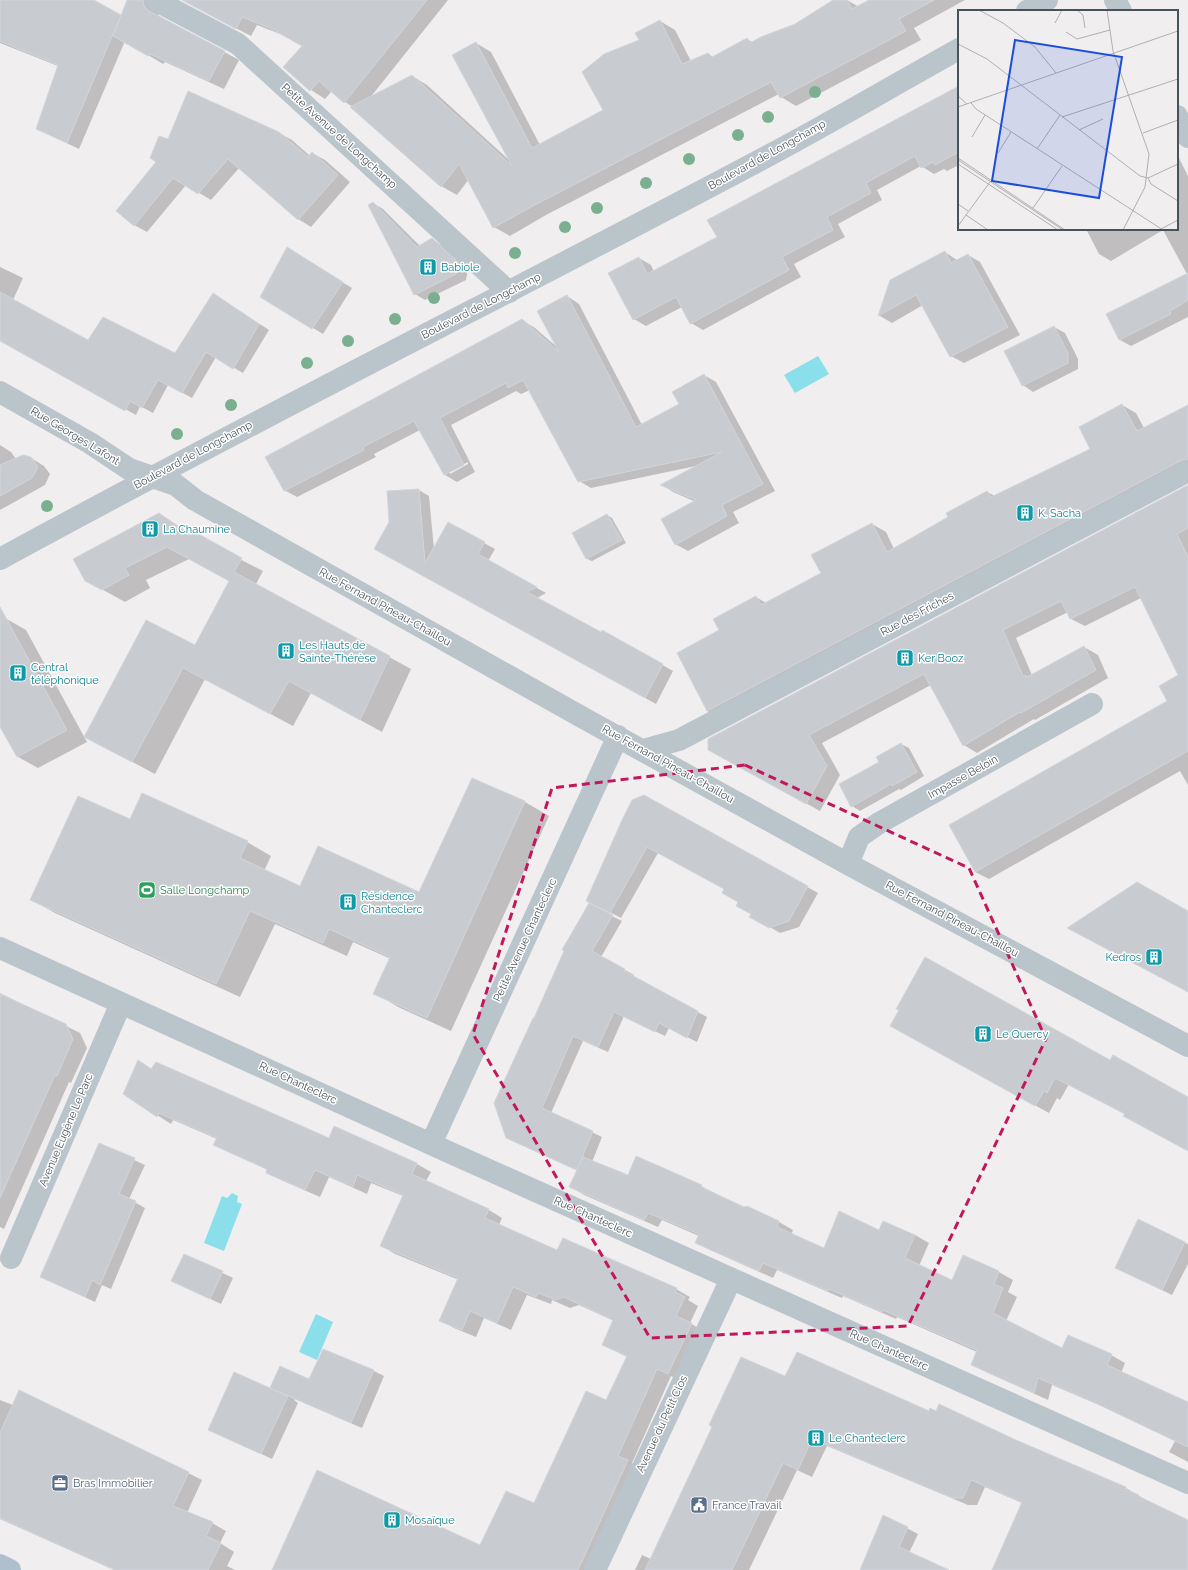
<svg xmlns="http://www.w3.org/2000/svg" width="1188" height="1570" font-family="Raleway,sans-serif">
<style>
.water{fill:#8bdfea}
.shadow{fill:#0003;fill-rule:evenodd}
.building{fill:#c8ccd1;stroke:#d2d5da}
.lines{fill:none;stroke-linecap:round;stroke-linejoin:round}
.minor{stroke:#bac4cb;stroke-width:22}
.major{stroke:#aec0cd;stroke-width:22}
.tree{fill:#7aaf8f}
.marked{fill:none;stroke:#c2185b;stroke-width:3;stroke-dasharray:8 5;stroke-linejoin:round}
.labels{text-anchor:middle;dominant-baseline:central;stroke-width:3;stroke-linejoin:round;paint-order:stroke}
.street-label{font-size:11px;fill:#47535b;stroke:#fff}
.culture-label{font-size:11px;fill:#0d838f;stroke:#fff;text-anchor:start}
.leisure-label{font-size:11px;fill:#27864d;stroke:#fff;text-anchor:start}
.service-label{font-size:11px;fill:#4e5e75;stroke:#fff;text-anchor:start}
.inset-road{fill:none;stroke:#adb0b4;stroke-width:1}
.view{fill:#1d4ed8;fill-opacity:0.15;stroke:#1d4ed8;stroke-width:2}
.inset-edge{fill:none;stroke:#47535b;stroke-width:2}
</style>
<rect width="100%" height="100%" fill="#f1eeef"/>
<path class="water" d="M818,356L829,374L795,393L784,375Z
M232,1193L238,1196L237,1202L242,1204L224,1251L204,1243L222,1196L227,1198Z
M316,1314L333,1322L317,1360L299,1352Z"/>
<path class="shadow" d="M0,0L93,1L122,16L128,0H161L157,10L159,16L239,60L224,89L165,62L163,64L125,41L79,149L37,129L58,66L0,43Z
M182,0H448L369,99L412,76L427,85L509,160L476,43L491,52L540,145L604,110L641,40L660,21L675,30L691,61L708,54L713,57L747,39L754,43L796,25L835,0H847L859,7L872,0H965L914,28L921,40L796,106L781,97L779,94L546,215L510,236L494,227L469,179L457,195L441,186L353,107L345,102L332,91L325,99L311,90L284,67L303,46L285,36L257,25L251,36Z
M959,87V165L947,171L944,169L934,174L921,166L877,190L882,200L838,224L845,237L794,264L801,277L703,330L691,323L682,307L646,326L634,319L639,258L651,265L654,272L718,238Z
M279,133L292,140L310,156L312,153L325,160L350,182L311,227L298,219L240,167L211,200L186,185L147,232L134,225L157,161L169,141Z
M1177,154L1188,176V317L1131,346L1120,340L1107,315L1187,274L1163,230L1111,261L1099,254L1086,229H1177Z
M373,203L383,209L420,246L432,239L443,246L468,269L466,280L425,300L415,294Z
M945,252L957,260L968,255L980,262L1020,335L964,363L951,356L923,305L892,323L880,316L891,281Z
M297,255L352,288L323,334L262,297Z
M0,267L23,278L13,300L88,341L175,355L223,300L269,330L243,373L216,357L192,398L168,385L153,413L140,406L136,415L0,340Z
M567,296L579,304L642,425L680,404L704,375L716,382L775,491L733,512L739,523L688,551L675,544L696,502L673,492L662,485L696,466L591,488L579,481L530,390L521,394L516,391L451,425L475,472L457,482L445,475L420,430L374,454L376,457L297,497L284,490L522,320L535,328L558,348ZM468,462V464L450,474V471Z
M1054,327L1065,333L1078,359V369L1033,392L1023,385Z
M1122,405L1136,413L1144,428L1188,406V472L721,718L707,711L720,631L756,597L766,603L822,573L872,524L886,532L894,549L950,517L987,492L995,496L1091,450Z
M0,445L11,452L16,459L31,458L44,466L50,474L45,485L0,510Z
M1188,486V785L1180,771L989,879L975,872L1168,701L1179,675L1141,598L1085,626L1071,619L1068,612L1016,638L1032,675L1084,647L1098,655L1108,678L1035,720L1034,719L977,753L964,745L931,685L822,743L840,775L820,811L722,757Z
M419,490L429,496L434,549L484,543L495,549L488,561L546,593L537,598L602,633L603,631L673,671L656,704L386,555Z
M159,514L193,535L263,571L256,584L411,669L382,732L311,693L293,726L205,679L155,774L108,749L195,646L230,581L189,559L146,580L150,588L125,602L85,580Z
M607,515L612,518L626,543L592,561L587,559L573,533Z
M5,618L26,630L87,742L38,768L18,757L0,725V621Z
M901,744L909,748L924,776L901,790L899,789L860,811L852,806L880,762Z
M473,779L525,802L549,816L451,1031L398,1007L375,993L391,959L353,942L347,956L275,924L240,997L55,913L32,900L130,820L247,842L271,856L264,871L300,887L420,893Z
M644,796L818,893L799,927L780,933L751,916L752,914L725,889L658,853L621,918L598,906Z
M612,916L622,921L601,957L634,975L633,977L707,1017L697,1042L669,1028L665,1036L624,1016L608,1052L583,1041L551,1113L602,1137L592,1162L629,1176L701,1186L744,1208L747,1207L779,1222L793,1230L791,1235L824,1249L880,1231L883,1223L915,1235L929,1243L919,1266L953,1281L963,1257L999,1272L1013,1280L1008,1292L1017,1297L1006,1321L1063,1349L1111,1355L1125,1363L1121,1373L1188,1409V1462L1169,1452L1175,1441L1106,1408L1052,1385L1048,1400L986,1372L972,1364L977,1352L897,1317L896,1319L843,1296L842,1298L777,1270L773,1278L710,1250L696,1242L699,1236L662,1220L658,1227L584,1195L571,1187L578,1171L517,1143L495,1104Z
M0,993L80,1033L87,1048L71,1083L69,1082L4,1229L0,1227Z
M905,1033L1110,1062L1188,1098V1150L1126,1114L1069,1084L1060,1100L1057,1098L1049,1113Z
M139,1061L152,1069L329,1139L335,1127L417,1164L431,1172L426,1181L489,1210L502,1218L499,1225L558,1251L676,1289L690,1297L688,1300L698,1306L690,1323L705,1332L682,1381L671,1376L632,1463L642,1469L595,1570H273L480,1547L534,1505L607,1401L627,1357L603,1345L614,1321L579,1305L570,1308L552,1300L551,1304L527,1295L511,1330L484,1318L476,1337L454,1328L440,1320L459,1280L395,1254L382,1246L403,1196L371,1183L367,1194L329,1177L320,1197L281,1180L267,1172L268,1170L228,1152L215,1144L217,1139L173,1120L171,1124L124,1094Z
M100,1144L145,1165L129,1199L145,1208L111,1289L102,1285L95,1302L42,1277Z
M1138,1221L1188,1244V1264L1172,1295L1117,1268Z
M185,1255L233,1278L221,1304L173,1281Z
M280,1367L310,1380L374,1371L384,1376L362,1428L295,1399L294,1400L298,1403L272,1459L209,1429L270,1389Z
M786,1377L930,1412L1015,1441L1126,1488L1151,1503L1188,1520V1570H1084L1022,1503L985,1487L977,1505H968L827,1446L812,1477L797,1470L749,1570H635L642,1555L651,1559Z
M0,1400L188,1473L202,1480L187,1513L212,1523L226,1531L220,1543L234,1552L227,1566L235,1570H114L0,1519Z
M884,1516L918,1534L909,1553L945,1570H861Z"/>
<path class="building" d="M0,0H94L121,15L67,143L36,129L58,65L0,41Z
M127,0H143L144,6L149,11L225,51L209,81L150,54L148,56L113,36Z
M182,0H427L344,103L319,81L310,91L283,67L302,46L270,28L242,17L236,29Z
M833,0H847L852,9L869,0H934L899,19L906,31L780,98L771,82L531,207L493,228L459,164L441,187L350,107L412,75L512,166L452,55L476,42L532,148L603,110L582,72L604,54L639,40L635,33L660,20L682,64L708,53L712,57L747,38L750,43L761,37L795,24Z
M959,86V152L935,165L933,162L921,168L915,156L866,183L871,193L827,217L833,230L782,257L789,270L690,324L676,297L633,320L608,273L639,257L647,274L717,237L707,220Z
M188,91L279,132L308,157L312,152L338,175L298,220L228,159L198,194L173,178L134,226L116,211L156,162L150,158L159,136L168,139Z
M373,202L417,247L432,238L458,262L456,274L414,295L368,205Z
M287,247L343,282L312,329L260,297Z
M945,251L951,263L968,254L1008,327L950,357L916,295L878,316L890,280Z
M1188,273V300L1170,311L1171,314L1119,340L1106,314Z
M0,292L88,340L103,317L175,353L213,293L259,324L233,369L206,352L182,393L158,380L142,408L130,401L125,411L0,341Z
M567,295L636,427L679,404L672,392L704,374L763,484L722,505L727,516L675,545L661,519L696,500L660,485L722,452L578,482L523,380L508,388L506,383L440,418L464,465L444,475L414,421L363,447L364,450L284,491L265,457L522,319L559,352L537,311Z
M1054,326L1068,353V363L1022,386L1004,351Z
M1122,404L1137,431L1188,405V459L1182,460L707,711L677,653L719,630L713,619L756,596L761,605L821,573L811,555L872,523L887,552L948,517L946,513L987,491L991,497L1090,449L1079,427Z
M23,455L31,457L38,467L32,478L0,496V465Z
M1188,485V528L1177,534L1188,557V751L975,872L949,825L1167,701L1159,686L1178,675L1135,587L1070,619L1061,601L1003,630L1023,676L1025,675L1027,677L1084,646L1096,670L1021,713L1020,712L963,746L924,674L809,735L827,766L806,804L708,750V739Z
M419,489L425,563L448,522L485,542L478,554L537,587L527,592L601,632L602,630L663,664L645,698L374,549L389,522L387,491Z
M159,513L191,535L193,531L242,558L234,572L390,656L360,720L289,681L270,714L183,668L132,762L84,737L146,620L195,645L229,581L167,547L125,568L129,575L102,590L85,581L73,559Z
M607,514L622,540L586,559L572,533Z
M0,607L67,730L17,757L0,727Z
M901,743L917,772L892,786L891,784L851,807L839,784L879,762L876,757Z
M472,778L525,801L427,1018L373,994L390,957L329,929L323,943L250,911L216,984L30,900L78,796L130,819L142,793L248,841L240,858L300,886L318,846L419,892Z
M644,795L808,886L789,921L769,928L749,917L751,914L736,906L738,902L722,893L724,889L647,847L610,913L586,901L622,820L632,800Z
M1137,882L1188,911V992L1067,928Z
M589,903L613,915L592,951L625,969L624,971L698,1011L687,1038L659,1023L655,1032L614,1012L598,1047L573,1036L542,1108L593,1131L577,1170L506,1138L494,1103L533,1018H534L564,951L562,950Z
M925,957L1110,1060L1113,1055L1188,1097V1151L1123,1116L1125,1114L1055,1078L1047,1093L1044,1091L1035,1106L890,1026L899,1010L896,1009Z
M0,994L66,1024L73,1039L57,1076L55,1075L0,1198Z
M138,1060L151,1069L156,1062L329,1138L334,1126L417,1163L412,1174L489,1209L485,1218L557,1250L563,1238L677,1288L675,1292L685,1297L676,1316L692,1323L668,1374L657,1369L618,1456L628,1460L578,1570H272L317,1470L480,1545L506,1491L534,1503L586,1391L606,1400L627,1356L602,1345L613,1320L564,1297L556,1300L538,1293L536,1297L513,1287L497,1323L470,1311L462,1330L439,1321L458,1278L380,1246L403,1195L357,1175L353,1187L315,1170L305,1190L266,1173L267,1169L213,1145L217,1138L159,1113L157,1117L123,1094Z
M99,1143L135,1158L119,1194L136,1201L100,1285L92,1280L85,1297L40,1277Z
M636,1156L702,1185L701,1187L744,1207L747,1206L779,1221L777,1227L824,1248L839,1211L879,1230L883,1221L915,1235L905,1258L952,1280L963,1255L999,1271L994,1284L1003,1288L993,1313L1062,1348L1068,1335L1112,1354L1107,1365L1188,1402V1447L1091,1401L1038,1378L1034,1393L971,1365L977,1350L883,1310L882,1312L829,1289L828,1291L763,1263L759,1271L695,1243L699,1234L648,1213L644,1220L569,1187L583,1157L628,1175Z
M1138,1219L1185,1242L1162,1290L1115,1268Z
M184,1254L223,1271L210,1299L171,1281Z
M323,1349L374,1370L351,1423L270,1388L280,1366L309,1379Z
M797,1352L929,1411L930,1408L936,1411L939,1404L1016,1440L1126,1487V1490L1139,1495L1138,1496L1188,1520V1570H992L1022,1502L971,1480L963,1498H953L812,1439L798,1470L783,1463L732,1570H645L712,1427L709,1425L741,1357L785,1376Z
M234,1372L288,1396L261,1454L208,1430Z
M19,1390L189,1472L173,1506L213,1522L206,1536L221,1543L208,1570H115L0,1518V1433Z
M883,1515L908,1527L899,1547L949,1570H860Z"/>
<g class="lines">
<path class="minor" d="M155,0L238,44L509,292
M1115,0L1121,11
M1027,11L1047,0
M1177,116L1188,137
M0,392L90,443L129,469L176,485L195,500L587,720L848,864L1188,1046
M0,559C252,421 510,293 764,158C830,123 894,85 959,49
M643,750L679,740L1188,471
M848,864L859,837L879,823L1092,704
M0,948L453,1154L1188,1483
M431,1144L618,736
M11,1258L121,1003
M595,1570L731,1279"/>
<path class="major" d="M0,1565L10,1570"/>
</g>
<g class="tree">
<circle cx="815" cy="92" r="6"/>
<circle cx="768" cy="117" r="6"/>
<circle cx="738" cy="135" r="6"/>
<circle cx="689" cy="159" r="6"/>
<circle cx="646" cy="183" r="6"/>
<circle cx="597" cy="208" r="6"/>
<circle cx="565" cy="227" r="6"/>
<circle cx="515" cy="253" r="6"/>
<circle cx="434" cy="298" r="6"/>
<circle cx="395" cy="319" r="6"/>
<circle cx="348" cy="341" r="6"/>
<circle cx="307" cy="363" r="6"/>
<circle cx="231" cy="405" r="6"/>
<circle cx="177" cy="434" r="6"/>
<circle cx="47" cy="506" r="6"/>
</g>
<path class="marked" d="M745,765L969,868L1046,1039L908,1326L650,1338L473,1034L552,788Z"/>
<defs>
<symbol id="building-square" viewBox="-11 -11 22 22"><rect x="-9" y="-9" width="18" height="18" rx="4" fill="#0f9aa8" stroke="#fff"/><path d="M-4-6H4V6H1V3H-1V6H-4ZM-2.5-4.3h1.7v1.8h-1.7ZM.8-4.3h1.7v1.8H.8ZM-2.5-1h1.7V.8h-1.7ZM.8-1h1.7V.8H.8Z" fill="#fff"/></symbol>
<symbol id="stadium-square" viewBox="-11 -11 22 22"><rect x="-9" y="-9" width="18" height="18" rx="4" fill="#2e9e5b" stroke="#fff"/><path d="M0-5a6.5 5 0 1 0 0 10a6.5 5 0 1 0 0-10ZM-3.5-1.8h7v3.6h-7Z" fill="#fff"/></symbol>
<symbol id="office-square" viewBox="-11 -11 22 22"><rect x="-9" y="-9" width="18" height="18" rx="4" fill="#5c6f8a" stroke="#fff"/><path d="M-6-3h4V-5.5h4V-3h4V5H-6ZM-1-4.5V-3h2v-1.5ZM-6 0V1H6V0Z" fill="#fff"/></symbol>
<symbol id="civic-square" viewBox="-11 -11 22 22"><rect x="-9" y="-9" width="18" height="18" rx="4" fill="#5c6f8a" stroke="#fff"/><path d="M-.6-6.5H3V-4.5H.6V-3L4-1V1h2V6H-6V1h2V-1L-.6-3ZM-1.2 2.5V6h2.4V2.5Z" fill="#fff"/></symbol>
</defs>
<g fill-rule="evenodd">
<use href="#building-square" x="418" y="257" width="20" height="20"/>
<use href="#building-square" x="1015" y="503" width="20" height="20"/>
<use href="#building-square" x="140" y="519" width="20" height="20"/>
<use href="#building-square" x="276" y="641" width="20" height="20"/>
<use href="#building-square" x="895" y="648" width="20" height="20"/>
<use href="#building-square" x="8" y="663" width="20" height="20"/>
<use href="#stadium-square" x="137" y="880" width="20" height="20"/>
<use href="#building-square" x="338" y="892" width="20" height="20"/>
<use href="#building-square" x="1144" y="947" width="20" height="20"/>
<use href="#building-square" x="973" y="1024" width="20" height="20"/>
<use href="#building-square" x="806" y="1428" width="20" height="20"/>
<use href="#office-square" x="50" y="1473" width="20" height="20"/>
<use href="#civic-square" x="689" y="1495" width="20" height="20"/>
<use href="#building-square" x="382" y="1510" width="20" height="20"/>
</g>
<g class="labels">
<g class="street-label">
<text transform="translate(339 136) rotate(42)">Petite Avenue de Longchamp</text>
<text transform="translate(767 155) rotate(-29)">Boulevard de Longchamp</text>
<text transform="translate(481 306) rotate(-27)">Boulevard de Longchamp</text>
<text transform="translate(75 436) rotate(31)">Rue Georges Lafont</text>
<text transform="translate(193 455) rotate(-28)">Boulevard de Longchamp</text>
<text transform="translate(385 607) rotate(29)">Rue Fernand Pineau-Chaillou</text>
<text transform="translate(917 614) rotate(-28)">Rue des Friches</text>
<text transform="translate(668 764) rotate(29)">Rue Fernand Pineau-Chaillou</text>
<text transform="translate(963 777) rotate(-29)">Impasse Beloin</text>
<text transform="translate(952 919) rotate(28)">Rue Fernand Pineau-Chaillou</text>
<text transform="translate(525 940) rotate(-65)">Petite Avenue Chanteclerc</text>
<text transform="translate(298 1083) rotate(25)">Rue Chanteclerc</text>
<text transform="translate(66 1130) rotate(-67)">Avenue Eugène Le Parc</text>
<text transform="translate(593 1217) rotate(24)">Rue Chanteclerc</text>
<text transform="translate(889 1350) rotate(24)">Rue Chanteclerc</text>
<text transform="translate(662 1424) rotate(-65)">Avenue du Petit Clos</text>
</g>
<g class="culture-label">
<text x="441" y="267">Babiole</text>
<text x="1038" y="513">K. Sacha</text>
<text x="163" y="529">La Chaumine</text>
<text x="299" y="645">Les Hauts de<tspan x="299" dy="13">Sainte-Thérèse</tspan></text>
<text x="918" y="658">Ker Booz</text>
<text x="31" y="667">Central<tspan x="31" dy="13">téléphonique</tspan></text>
<text x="361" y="896">Résidence<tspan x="361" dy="13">Chanteclerc</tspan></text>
<text x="1141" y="957" text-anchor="end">Kedros</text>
<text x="996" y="1034">Le Quercy</text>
<text x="829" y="1438">Le Chanteclerc</text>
<text x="405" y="1520">Mosaïque</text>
</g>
<g class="leisure-label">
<text x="160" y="890">Salle Longchamp</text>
</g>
<g class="service-label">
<text x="73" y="1483">Bras Immobilier</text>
<text x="712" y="1505">France Travail</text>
</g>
</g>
<g transform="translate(958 10)">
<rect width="220" height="220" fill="#f1eeef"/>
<path class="inset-road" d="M21,0L45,13L77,37L98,63M119,0L125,5L127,18M149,0L155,41L191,144L187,177L165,220M97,13L104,0M108,22L119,29L152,20M0,34L29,49L182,166L190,168M0,86L9,94M13,93L18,99L205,220M0,97L220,21M104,107L220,69M121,120L145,109M185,123L220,110M14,127L27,105M79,139L102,105M40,143L53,122M0,148L107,220M0,150L105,220M0,154L100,220M190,168L193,174L220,191M190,168L220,154M0,194L10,201M75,198L104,156M8,205L30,220M0,216L32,172M203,219L220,210"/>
<path class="view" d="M57,30L164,47L141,188L34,171Z"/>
<rect width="220" height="220" class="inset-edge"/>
</g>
</svg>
